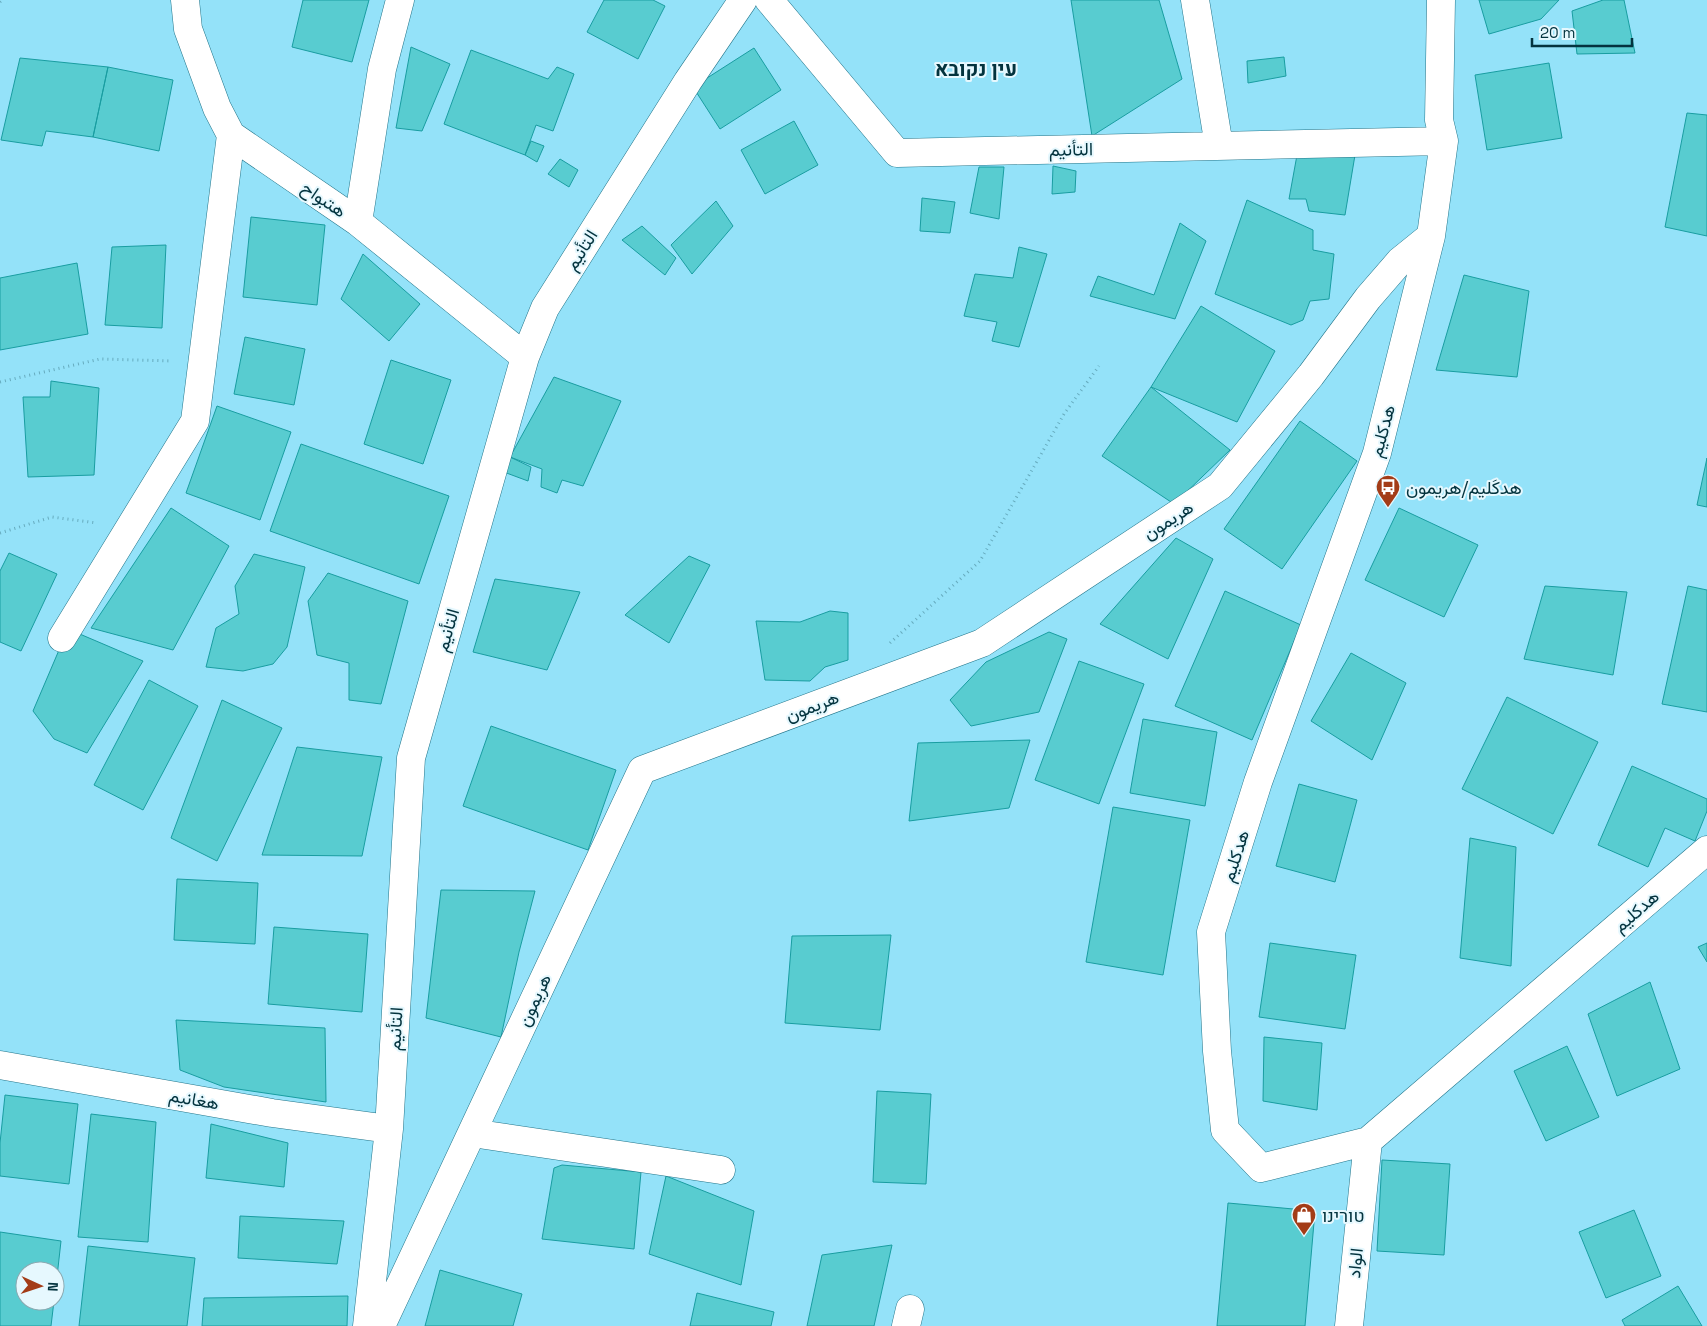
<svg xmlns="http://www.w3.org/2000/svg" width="1707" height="1326" font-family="'Space Grotesk',Vazirmatn,Heebo,sans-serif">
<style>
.building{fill:#58ccd0;stroke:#199da1}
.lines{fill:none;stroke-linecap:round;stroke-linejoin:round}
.minor-casing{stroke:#22758a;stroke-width:29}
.path{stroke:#66abbe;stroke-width:3;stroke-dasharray:1 4;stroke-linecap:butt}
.minor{stroke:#fff;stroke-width:28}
.labels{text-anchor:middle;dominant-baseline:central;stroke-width:4;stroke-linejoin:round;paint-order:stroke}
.street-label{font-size:18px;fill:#03333e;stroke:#e6f8fe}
.poi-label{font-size:18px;fill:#03333e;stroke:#e6f8fe;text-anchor:start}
.quarter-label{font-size:20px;font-weight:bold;fill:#03333e;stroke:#e6f8fe}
</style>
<rect width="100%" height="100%" fill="#94e2f9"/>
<path class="building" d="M303,0H369L352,62L292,47Z
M604,0H653L665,6L638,59L587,32Z
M1071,0H1159L1182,79L1092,136Z
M1479,0H1559L1541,19L1489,34Z
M1603,0H1624L1635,53L1577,54L1572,11Z
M411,47L450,64L422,131L396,128Z
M754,48L781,90L720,129L693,87Z
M471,50L548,79L557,67L574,74L553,131L536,125L525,155L444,124Z
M1284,57L1286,76L1248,83L1247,61Z
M20,58L108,67L93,137L46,131L42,146L1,140Z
M1549,63L1562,138L1487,150L1475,75Z
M108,67L173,80L159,151L93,137Z
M1687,113L1707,115V236L1665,227Z
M794,121L818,165L765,194L741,150Z
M531,141L544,146L537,162L525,155Z
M1357,143L1345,215L1309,211L1306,199H1289L1299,144Z
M560,159L578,170L569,187L548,174Z
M1053,166L1076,171L1075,192L1052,194Z
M979,167H1004L999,219L970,213Z
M922,198L955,202L950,233L920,231Z
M1247,200L1313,230V250L1334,254L1329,299L1310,301L1303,320L1291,325L1215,294Z
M716,201L733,226L692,274L671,245Z
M251,217L325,225L317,305L243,297Z
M1180,223L1206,241L1175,319L1090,296L1098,276L1154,295Z
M642,226L676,258L665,275L622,240Z
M166,245L162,328L105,325L112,247Z
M1019,247L1047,254L1019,347L992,341L997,322L964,316L975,274L1013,278Z
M363,254L420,304L389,341L341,299Z
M77,263L88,334L0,350V278Z
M1464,275L1529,291L1517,377L1436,370Z
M1201,306L1275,351L1237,422L1151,387Z
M245,337L305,349L294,405L234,394Z
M391,360L451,380L423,464L364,444Z
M554,377L621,401L583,486L562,480L557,493L541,487L542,469L510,457Z
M51,381L99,388L94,475L28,477L23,397H50Z
M1151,387L1230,450L1174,504L1102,456Z
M217,406L291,432L260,520L186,493Z
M1300,421L1357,461L1282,569L1224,529Z
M301,444L449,496L419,584L270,531Z
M510,457L531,467L528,481L493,468Z
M1707,458V507L1697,505Z
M171,508L229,546L173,650L91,628Z
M1399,508L1478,545L1444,617L1365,580Z
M1176,538L1213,559L1168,659L1100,624Z
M9,553L57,574L21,651L0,642V571Z
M254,554L305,567L287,647L273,664L243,671L206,667L216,628L239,614L235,586Z
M689,556L710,565L669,643L625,615Z
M328,573L408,601L381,704L349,700V663L317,655L308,601Z
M495,579L580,592L547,670L473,652Z
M1545,586L1627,592L1613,675L1524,659Z
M1688,586L1707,590V712L1662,704Z
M1225,591L1301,625L1252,740L1175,706Z
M830,611L848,613V660L825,667L810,681L765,680L756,621L800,622Z
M68,629L143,661L87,753L54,739L33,711Z
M1049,632L1067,639L1039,712L971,726L950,700L986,662Z
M1351,653L1406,683L1372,760L1311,721Z
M1079,661L1144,684L1099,804L1035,780Z
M149,680L198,706L143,810L94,785Z
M1507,697L1598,742L1553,834L1462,789Z
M222,700L282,728L217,861L171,838Z
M1143,719L1217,732L1205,806L1130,793Z
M491,726L616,770L588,850L463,806Z
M1030,740L1009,808L909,821L918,743Z
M297,747L382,757L362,856L262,855Z
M1632,766L1707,799V811L1695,841L1665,828L1648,867L1598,845Z
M1299,784L1357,800L1335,882L1276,866Z
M1113,807L1190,820L1163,975L1086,962Z
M1470,838L1516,847L1511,966L1460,958Z
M177,879L258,883L255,944L174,940Z
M441,890L535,891L519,952L501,1037L426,1018Z
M274,927L368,934L362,1012L268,1004Z
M891,935L880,1030L785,1023L792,936Z
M1270,943L1356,955L1345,1029L1259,1017Z
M1707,943V962L1698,947Z
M1650,982L1680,1069L1617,1096L1588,1014Z
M176,1020L325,1028L326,1102L224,1087L180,1070Z
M1264,1037L1322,1043L1317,1110L1263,1101Z
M1567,1046L1599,1117L1546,1141L1514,1071Z
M877,1091L931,1094L926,1184L873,1182Z
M5,1095L78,1104L69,1184L0,1176V1143Z
M91,1114L156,1122L148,1242L78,1237Z
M211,1124L288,1143L284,1187L206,1178Z
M1382,1160L1450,1164L1444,1255L1377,1251Z
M562,1165L641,1172L634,1249L542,1239L554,1168Z
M666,1176L754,1211L741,1285L649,1254Z
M1228,1203L1315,1211L1305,1326H1217Z
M1634,1210L1661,1276L1606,1298L1579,1232Z
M240,1216L344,1221L337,1264L238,1258Z
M0,1232L61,1241L55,1295V1271H25V1301H54L51,1326H0Z
M892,1245L874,1326H807L822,1255Z
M88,1246L195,1258L187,1326H79Z
M440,1270L522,1294L513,1326H425Z
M1678,1286L1702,1326H1625L1622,1320Z
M697,1293L774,1312L771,1326H690Z
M348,1296L347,1326H202L204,1298Z"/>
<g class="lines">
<defs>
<path id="minor" d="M185,0L188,29L217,108L231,135L358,222L525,357
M769,0L897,153L1444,141
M1195,0L1219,146
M1441,0L1439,120L1444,141L1431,236L1377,453L1258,782L1211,932L1217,1051L1225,1130L1261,1168L1368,1141L1707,850
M358,222L382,69L400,0
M62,638L195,421L231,135
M0,1065L272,1113L389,1129
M472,1133L721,1170
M367,1326L389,1129L411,758L525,357L545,308L688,81L743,0
M381,1326L642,770L982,643L1220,486L1311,375L1368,298L1400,261L1431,236
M906,1326L910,1309
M1349,1326L1368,1141"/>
</defs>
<use href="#minor" class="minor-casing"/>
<path class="path" d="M0,2L2,0
M0,382L100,359L172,361
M0,533L52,517L97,523
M890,643L980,561L1064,414L1099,366"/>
<use href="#minor" class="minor"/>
</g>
<defs>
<symbol id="bus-pin" viewBox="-11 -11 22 30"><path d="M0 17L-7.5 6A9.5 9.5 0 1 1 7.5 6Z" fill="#a33c17" stroke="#e6f8fe"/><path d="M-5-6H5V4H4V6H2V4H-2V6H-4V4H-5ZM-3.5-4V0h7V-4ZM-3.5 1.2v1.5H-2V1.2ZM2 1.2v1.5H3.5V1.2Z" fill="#fff"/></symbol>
<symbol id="shop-pin" viewBox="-11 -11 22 30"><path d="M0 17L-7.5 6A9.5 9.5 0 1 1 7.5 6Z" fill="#a33c17" stroke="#e6f8fe"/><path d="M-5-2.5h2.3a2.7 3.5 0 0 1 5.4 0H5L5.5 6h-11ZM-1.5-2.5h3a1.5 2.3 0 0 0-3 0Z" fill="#fff"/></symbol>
</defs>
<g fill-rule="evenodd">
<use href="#bus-pin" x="1374" y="473" width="28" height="38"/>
<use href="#shop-pin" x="1290" y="1201" width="28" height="38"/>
</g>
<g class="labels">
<g class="street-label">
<text transform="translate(1071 149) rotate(-1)">التأنيم</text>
<text transform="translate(324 199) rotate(34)">هتبواح</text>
<text transform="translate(581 250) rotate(-58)">التأنيم</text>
<text transform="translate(1382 431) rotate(-75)">هدكليم</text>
<text transform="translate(1168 520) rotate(-33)">هريمون</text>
<text transform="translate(447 630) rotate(-74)">التأنيم</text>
<text transform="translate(812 706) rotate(-21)">هريمون</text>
<text transform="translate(1235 856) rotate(-72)">هدكليم</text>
<text transform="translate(1636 911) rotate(-41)">هدكليم</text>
<text transform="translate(534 1000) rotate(-65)">هريمون</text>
<text transform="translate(395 1029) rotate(-87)">التأنيم</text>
<text transform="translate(194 1099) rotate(10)">هغانيم</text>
<text transform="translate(1355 1263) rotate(-84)">الواد</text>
</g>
<g class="poi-label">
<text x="1406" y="487">هدكَليم/هريمون</text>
<text x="1322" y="1215">טורינו</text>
</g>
<g class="quarter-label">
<text x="976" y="69">עין נקובא</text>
</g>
</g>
<g transform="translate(40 1286) rotate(93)"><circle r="24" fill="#e6f8fe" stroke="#8ba9b1"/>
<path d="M0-4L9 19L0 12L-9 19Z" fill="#a33c17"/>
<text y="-8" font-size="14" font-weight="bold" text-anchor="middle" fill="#03333e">N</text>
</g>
<path d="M1532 38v8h100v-8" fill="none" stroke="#03333e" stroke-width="2.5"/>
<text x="1540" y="38" font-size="15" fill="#03333e" stroke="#e6f8fe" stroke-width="4" paint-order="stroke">20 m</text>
</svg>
